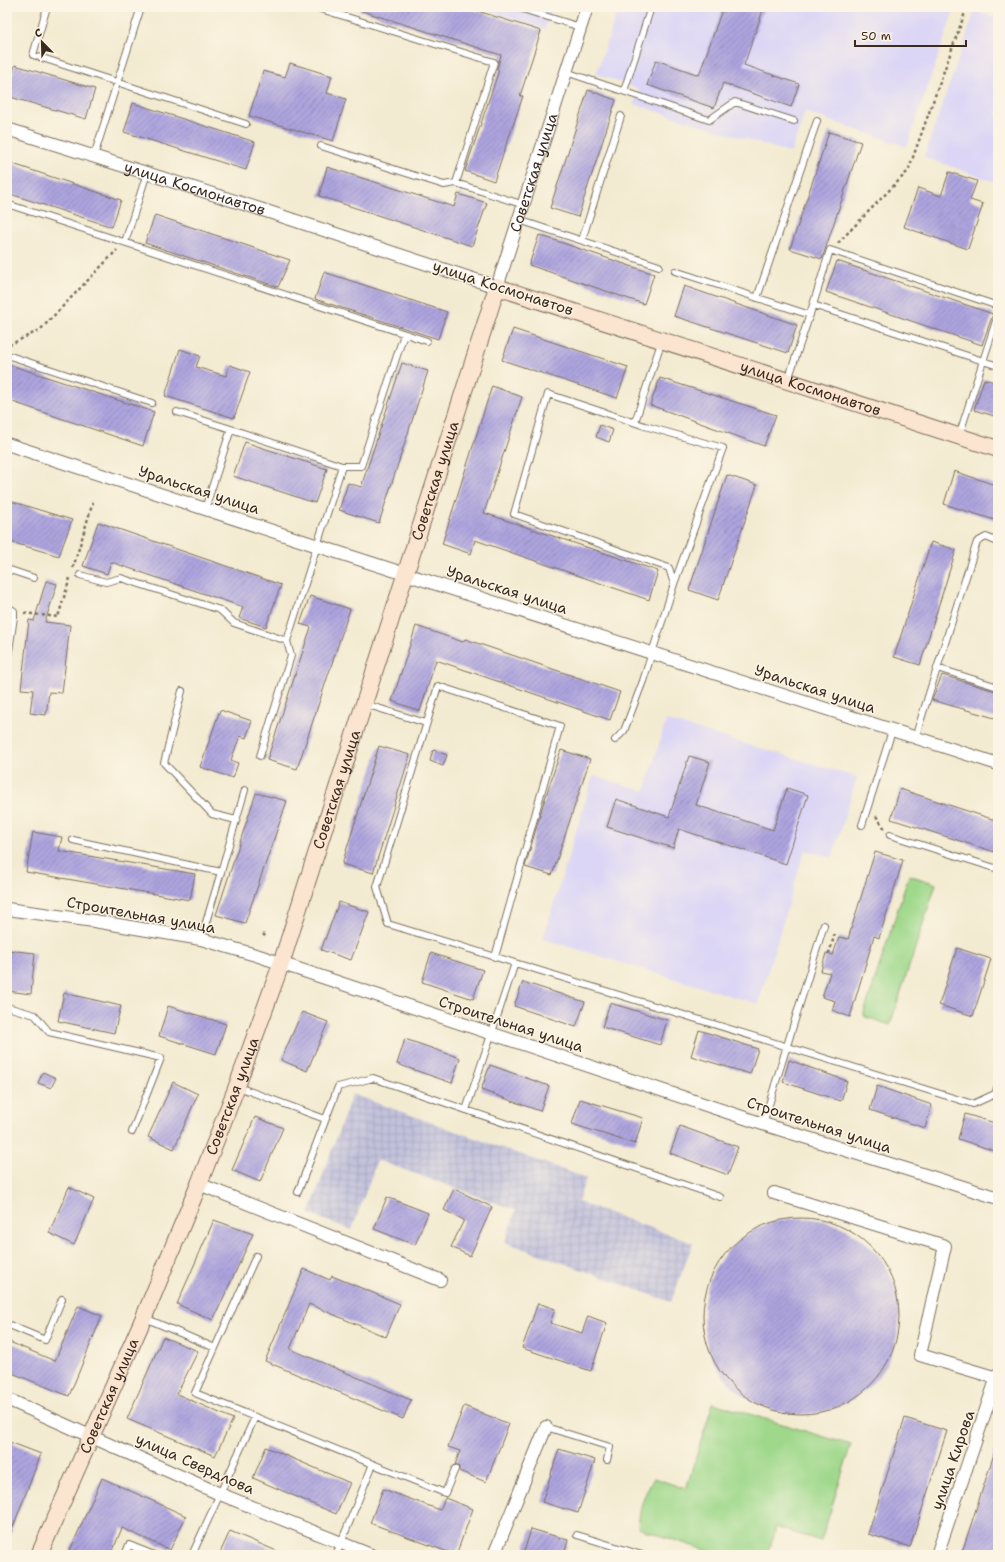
<svg xmlns="http://www.w3.org/2000/svg" width="1005" height="1562" font-family="'Shantell Sans',sans-serif">
<style>
.built{fill:#dcd6f6}
.industrial{fill:url(#industrial-grid)}
.green{fill:#9fd88b;stroke:#6d8154}
.building{fill:url(#building-hatch)}
.lines{fill:none;stroke-linecap:round;stroke-linejoin:round}
.lane-casing{stroke:#7b6e5d;stroke-width:8}
.street-casing{stroke:#7b6e5d;stroke-width:14}
.secondary-casing{stroke:#7b6e5d;stroke-width:18}
.path{stroke:#7b6e5d;stroke-width:2.5;stroke-dasharray:3 3;stroke-linecap:butt}
.lane{stroke:#fff;stroke-width:6}
.street{stroke:#fff;stroke-width:12}
.secondary{stroke:#fce5d0;stroke-width:16}
.labels{text-anchor:middle;dominant-baseline:central;stroke-width:3;stroke-linejoin:round;paint-order:stroke}
.street-label{font-size:15px;fill:#3b2a1e;stroke:#fcf5e5}
</style>
<defs>
<pattern id="industrial-grid" width="8" height="8" patternUnits="userSpaceOnUse"><rect width="8" height="8" fill="#c2c2dc"/><path d="M0 4h8M4 0v8" fill="none" stroke="#a8a7bc"/></pattern>
<pattern id="building-hatch" width="6" height="6" patternUnits="userSpaceOnUse"><rect width="6" height="6" fill="#ada4df"/><path d="M-1 1l2-2M0 6l6-6M5 7l2-2" fill="none" stroke="#8e86b4"/></pattern>
</defs>
<rect width="100%" height="100%" fill="#fcf5e5"/>
<filter id="ink" filterUnits="userSpaceOnUse"><feTurbulence type="fractalNoise" baseFrequency=".025" numOctaves="2"/><feDisplacementMap in="SourceGraphic" scale="8" xChannelSelector="R" yChannelSelector="G"/><feConvolveMatrix kernelMatrix="1 2 1 2 8 2 1 2 1" color-interpolation-filters="sRGB"/></filter>
<filter id="wash" filterUnits="userSpaceOnUse"><feTurbulence type="fractalNoise" baseFrequency=".012" numOctaves="4" result="noise"/><feDisplacementMap in="SourceGraphic" scale="16" xChannelSelector="R" yChannelSelector="G"/><feGaussianBlur stdDeviation="0.9" result="paint"/><feColorMatrix in="noise" values="0 0 0 0 0 0 0 0 0 0 0 0 0 0 0 0 0 1.4 0 .05"/><feComposite in="paint" operator="in"/></filter>
<g filter="url(#wash)">
<rect width="100%" height="100%" fill="#f3ebd1"/>
<path class="built" d="M476,7H552L545,29Z
M619,7H955L907,147L805,112L791,153L634,104L639,89L596,74Z
M975,11L998,19V183L924,157Z
M666,720L857,777L832,858L805,850L758,1004L543,939L593,776L645,791Z"/>
<path class="industrial" d="M352,1094L586,1178L578,1202L693,1243L671,1302L505,1242L516,1210L377,1160L352,1230L309,1214Z"/>
<path class="green" d="M909,875L936,884L890,1025L863,1016Z
M713,1403L851,1445L821,1541L775,1527V1533L766,1555H720L638,1528C639,1510 644,1493 654,1478L686,1489Z"/>
<g id="blocks">
<path class="building" d="M359,7H465L541,31L520,96H523L494,181L465,171L499,70L497,69L501,55L359,10Z
M723,7H764L744,65L799,84L791,107L723,83L714,108L647,85L656,60L699,75Z
M290,63L332,76L327,93L346,99L333,141L249,116L263,71L285,77Z
M15,65L95,89L86,119L7,96V91Z
M588,90L616,100L578,217L550,208Z
M133,103L255,142L246,170L124,132Z
M829,132L861,142L822,259L790,249Z
M7,162L121,200L112,227L7,193Z
M327,167L454,207L458,194L487,203L472,246L319,196Z
M949,172L977,181L970,200L983,204L968,249L904,227L918,188L941,196Z
M155,215L290,260L278,287L145,243Z
M539,235L654,274L644,304L529,265Z
M837,261L993,314L982,345L826,292Z
M324,272L447,312L438,339L315,299Z
M684,286L797,325L788,353L674,316Z
M513,329L628,367L617,398L502,360Z
M180,349L200,356L196,367L226,376L230,365L250,372L234,418L165,396Z
M402,363L428,371L379,523L339,510L348,483L361,487Z
M7,364L154,412L143,446L7,400Z
M660,378L776,415L764,446L650,405Z
M984,379L998,383V417L974,410Z
M492,386L522,397L484,513L658,571L649,600L475,540L471,554L442,544Z
M600,425L613,430L609,442L596,437Z
M245,442L327,469L315,503L233,476Z
M954,471L998,486V521L944,504Z
M727,475L757,485L718,600L689,590Z
M7,500L72,520L59,556L7,541Z
M98,522L281,585L266,627L239,618L243,607L111,562L107,574L83,566Z
M931,542L956,550L920,665L894,657Z
M46,581L57,584L45,622L70,625L62,693L49,692L46,715L30,713L33,690L21,689L29,620L34,621Z
M310,596L350,609L297,769L267,760L311,627L300,624Z
M416,626L463,642L465,639L620,692L610,720L436,660L420,711L392,701Z
M942,675L998,692V719L932,700Z
M220,710L252,721L246,738L240,736L231,760L238,763L233,778L200,767Z
M379,746L410,755L373,873L342,864Z
M433,750L447,755L443,766L430,761Z
M561,750L590,759L552,875L525,867L542,808Z
M689,756L710,762L696,805L773,830L787,788L808,795L786,864L679,829L673,848L607,827L616,799L669,817Z
M900,789L998,821V853L891,819Z
M256,793L287,801L245,923L216,915Z
M33,832L62,837L59,851L195,874L190,900L26,872Z
M875,852L903,860L879,938L874,936L850,1017L832,1010L835,1001L822,997L830,973L821,971L826,953L833,955L839,937L848,939Z
M339,902L369,912L351,960L321,950Z
M957,948L991,959L973,1016L939,1005Z
M7,950L35,953L31,994L7,991Z
M431,953L483,970L473,999L422,982Z
M523,982L585,1002L576,1027L514,1006Z
M64,993L121,1006L114,1033L58,1021Z
M610,1003L667,1020L660,1045L602,1027Z
M168,1006L226,1024L216,1054L159,1036Z
M302,1012L328,1022L307,1071L281,1060Z
M699,1030L758,1049L750,1074L691,1056Z
M405,1039L460,1058L452,1083L397,1064Z
M789,1060L847,1081L841,1101L783,1082Z
M490,1065L549,1086L540,1111L481,1090Z
M43,1072L56,1078L51,1088L38,1083Z
M173,1082L198,1094L174,1149L148,1137Z
M877,1086L932,1105L925,1128L870,1110Z
M580,1099L643,1118L635,1144L572,1124Z
M965,1114L998,1124V1152L958,1139Z
M255,1117L283,1128L260,1182L232,1170Z
M680,1126L738,1147L728,1175L670,1153Z
M69,1187L94,1199L74,1245L49,1233Z
M454,1189L492,1207L470,1256L451,1247L464,1220L444,1210Z
M387,1197L428,1213L415,1245L374,1229Z
M703 1316a98 98 0 1 1 196 0a98 98 0 1 1-196 0Z
M214,1220L253,1234L213,1320L177,1304Z
M304,1269L330,1280L332,1276L400,1304L386,1337L309,1304L290,1349L411,1400L403,1419L265,1361Z
M538,1303L555,1309L550,1323L582,1333L588,1316L607,1323L591,1371L522,1348Z
M78,1306L102,1316L69,1396L7,1371V1341L55,1361Z
M163,1337L198,1351L177,1394L233,1419L215,1456L127,1419Z
M464,1406L509,1424L486,1482L459,1471V1467L455,1465L460,1451L448,1447Z
M905,1418L947,1431L910,1547L868,1534Z
M7,1441L41,1454L8,1540H7Z
M266,1447L350,1483L336,1514L253,1478Z
M996,1448L998,1449V1555H961Z
M559,1449L595,1460L578,1513L542,1502Z
M102,1478L186,1516L170,1550L122,1528L111,1555H68Z
M383,1489L440,1510L445,1498L473,1509L456,1555L370,1523Z
M531,1529L568,1540L564,1555H523Z
M230,1531L286,1555H219Z"/>
</g>
</g>
<g filter="url(#ink)">
<use href="#blocks" fill-opacity="0" stroke="#7b6e5d" stroke-width="1"/>
<g class="lines">
<defs>
<path id="lane" d="M47,7L33,55L246,124
M314,7L494,62L456,183L444,185L321,146
M516,7L580,27
M566,72L709,120L735,102L794,121
M624,91L651,7
M94,156L141,7
M456,183L524,205
M7,204L427,341
M519,220L659,266
M582,240L621,116
M125,242L147,173
M675,271L810,315
M757,298L817,121
M813,305L830,250L998,306
M998,315L983,361L998,366
M7,355L152,403
M788,380L813,305L983,361L959,436
M177,412L231,429
M635,422L662,340
M205,509L231,429L342,466H361L404,334
M7,569L34,578
M80,575L106,582L121,578L220,610L234,623L287,641L291,656L260,756
M7,606L14,611V617L7,664
M287,641L342,466
M937,668L998,687
M182,691L164,763L212,814L236,820
M365,704L426,723
M915,738L977,542L986,537L998,542
M615,740L624,731L643,681L674,584L723,448L645,426L548,394L514,514L669,568L674,584
M862,825L892,731
M890,835L998,869
M73,840L221,872L245,790
M201,939L221,872
M495,957L560,726L438,686L377,887L388,924L515,963L973,1104L995,1094L998,1085
M7,1007L35,1015L49,1032L161,1058L132,1132
M238,1087L325,1119
M466,1110L515,963
M763,1124L824,925
M298,1192L338,1087L373,1078L720,1197
M256,1256L195,1393L445,1493L455,1469
M145,1318L215,1348
M7,1324L45,1340L62,1299
M546,1427L610,1447L607,1460
M577,1535L642,1555
M125,1555L129,1545L154,1555
M192,1555L255,1417
M336,1555L373,1464"/>
<g id="street">
<path id="s1" d="M7,129L266,211L497,287L587,7"/>
<path d="M7,444L318,546L998,764"/>
<path d="M7,909L94,921L201,939L259,956L763,1124L998,1198"/>
<path d="M199,1184L440,1280"/>
<path d="M774,1193L945,1246L920,1355L997,1378"/>
<path d="M7,1399L220,1494L371,1555"/>
<path d="M494,1555L546,1427"/>
<path d="M937,1555L998,1374"/>
</g>
<g id="secondary">
<path id="s2" d="M39,1555L144,1317L199,1184L237,1086L281,964L497,287L998,449"/>
</g>
</defs>
<use href="#lane" class="lane-casing"/>
<use href="#street" class="street-casing"/>
<use href="#secondary" class="secondary-casing"/>
<path class="path" d="M838,243L908,171L967,7
M9,345L40,330L117,250
M73,568L93,502
M24,613L58,617L70,578
M876,816L885,829
M263,934L266,937
M829,954L835,933"/>
<use href="#lane" class="lane"/>
<use href="#street" class="street"/>
<use href="#secondary" class="secondary"/>
</g>
</g>
<g class="labels">
<g class="street-label">
<text stroke="none"><textPath href="#s1" startOffset="635">Советская улица</textPath></text>
<text stroke="none"><textPath href="#s1" startOffset="197">улица Космонавтов</textPath></text>
<text transform="translate(503 288) rotate(18)">улица Космонавтов</text>
<text stroke="none"><textPath href="#s2" startOffset="1679">улица Космонавтов</textPath></text>
<text stroke="none"><textPath href="#s2" startOffset="1146">Советская улица</textPath></text>
<text transform="translate(199 490) rotate(18)">Уральская улица</text>
<text transform="translate(507 590) rotate(18)">Уральская улица</text>
<text transform="translate(815 689) rotate(18)">Уральская улица</text>
<text stroke="none"><textPath href="#s2" startOffset="822">Советская улица</textPath></text>
<text transform="translate(141 915) rotate(10)">Строительная улица</text>
<text transform="translate(511 1024) rotate(18)">Строительная улица</text>
<text stroke="none"><textPath href="#s2" startOffset="498">Советская улица</textPath></text>
<text transform="translate(819 1125) rotate(18)">Строительная улица</text>
<text stroke="none"><textPath href="#s2" startOffset="174">Советская улица</textPath></text>
<text transform="translate(953 1460) rotate(-71)">улица Кирова</text>
<text transform="translate(195 1464) rotate(24)">улица Свердлова</text>
</g>
</g>
<rect width="1005" height="1562" fill="none" stroke="#fcf5e5" stroke-width="24"/>
<g transform="translate(42 42) rotate(337)" stroke="#fcf5e5" stroke-width="3" paint-order="stroke">
<path d="M0-3L7 15L0 10L-7 15Z" fill="#3b2a1e"/>
<text y="-6" font-size="11" font-weight="bold" text-anchor="middle" fill="#3b2a1e">С</text>
</g>
<path d="M855 40v6h111v-6" fill="none" stroke="#3b2a1e" stroke-width="2"/>
<text x="861" y="40" font-size="12" fill="#3b2a1e" stroke="#fcf5e5" stroke-width="3" paint-order="stroke">50 m</text>
</svg>
